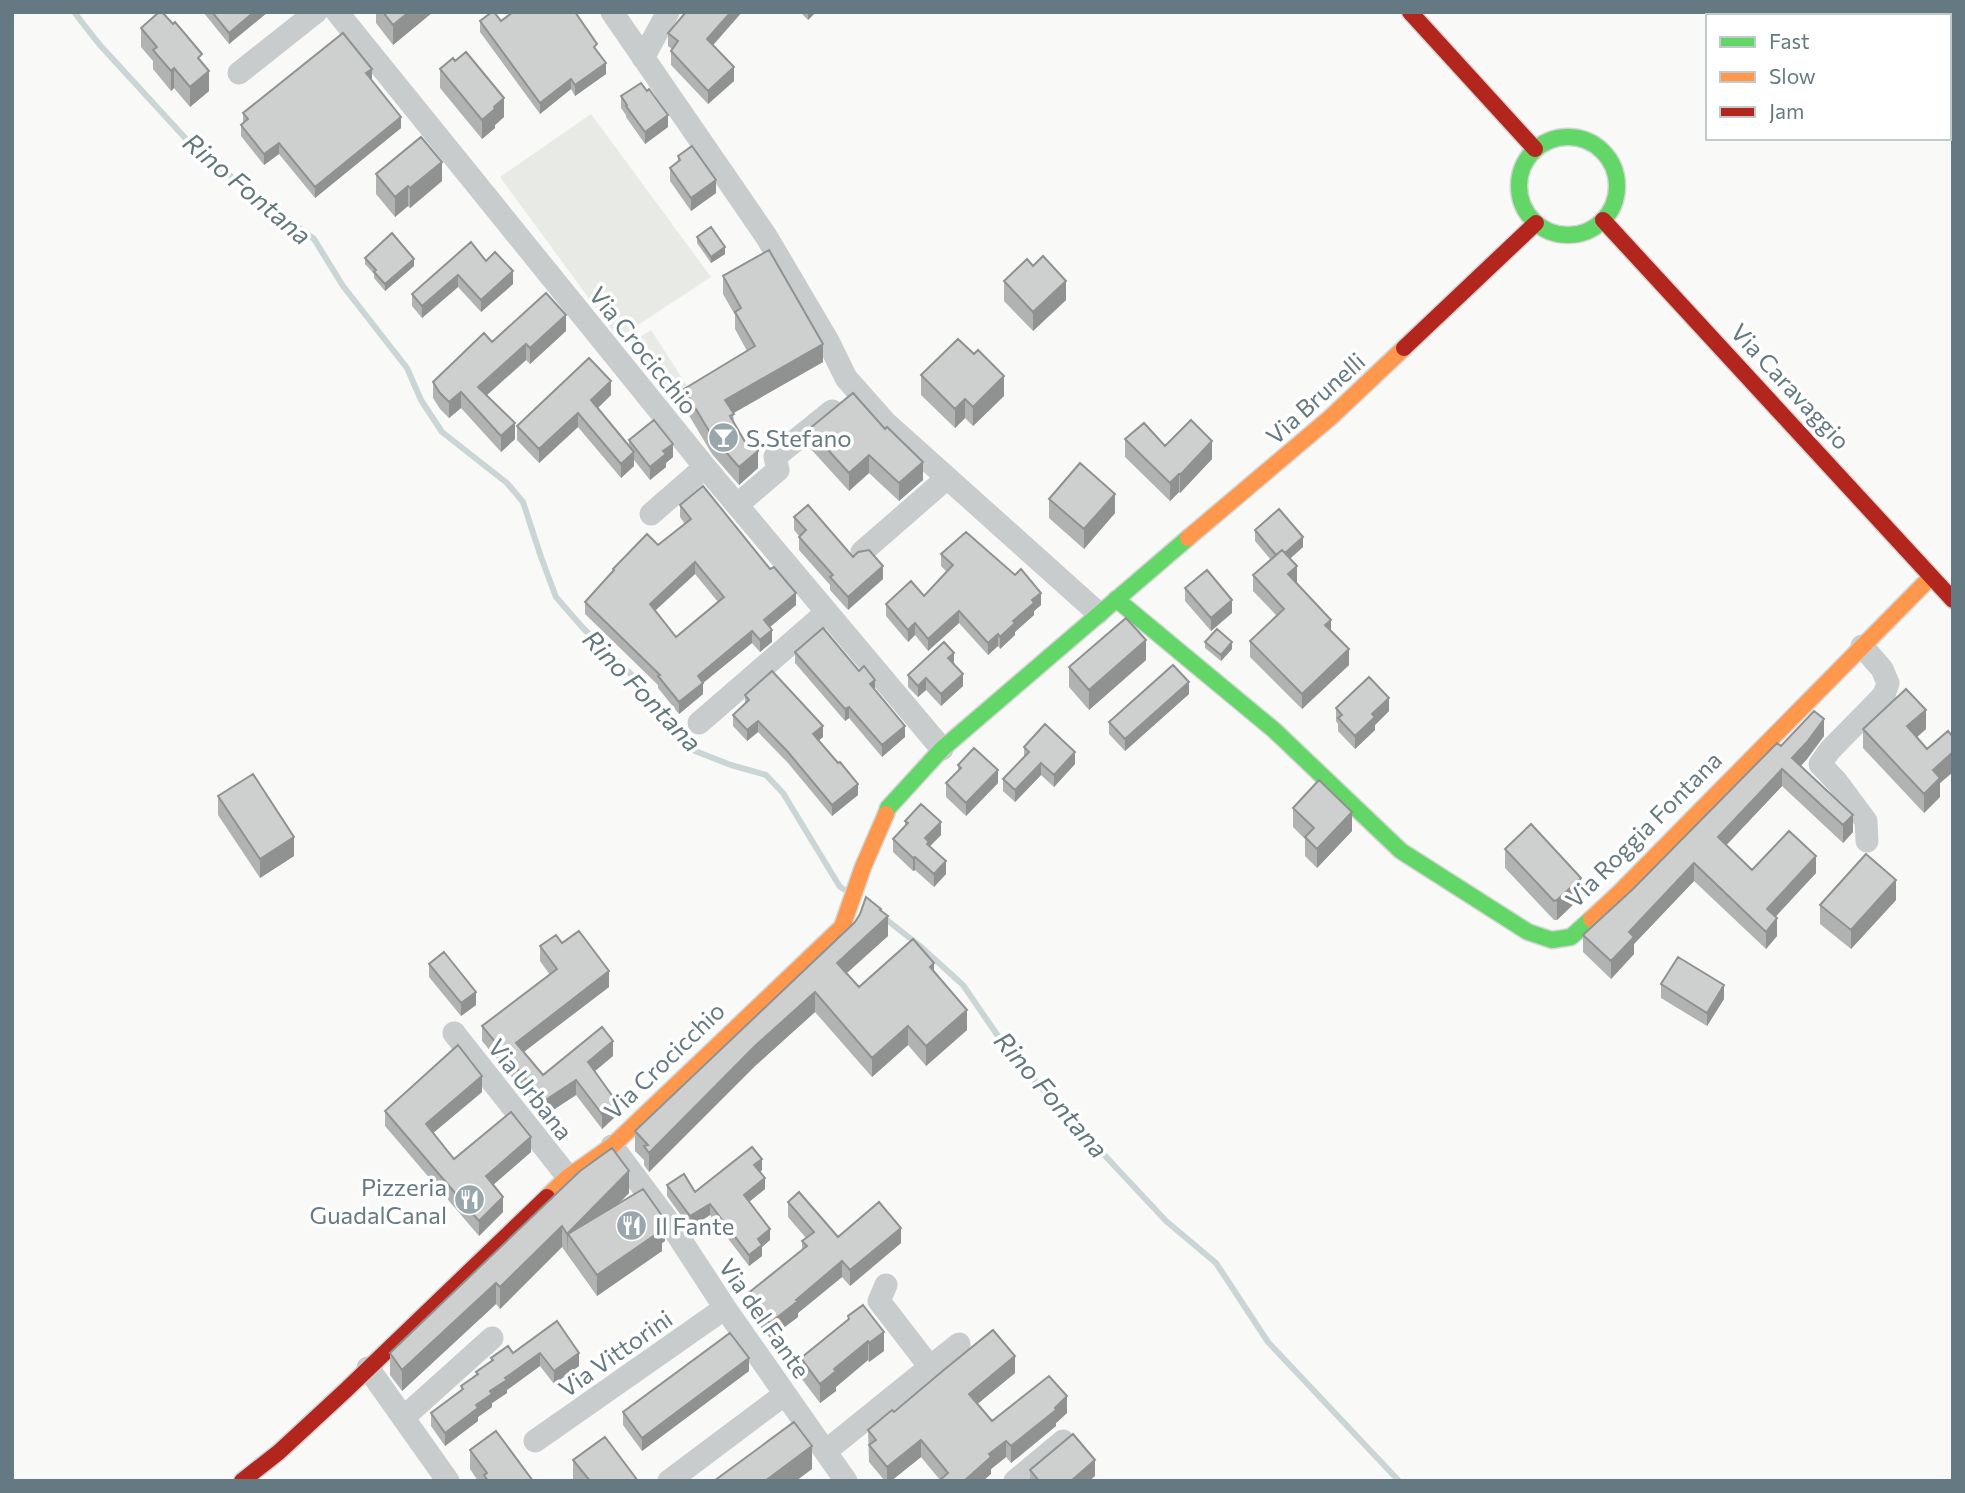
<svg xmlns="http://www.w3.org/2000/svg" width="1965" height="1493" font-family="Commissioner,sans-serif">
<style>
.garden{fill:#e8eae6}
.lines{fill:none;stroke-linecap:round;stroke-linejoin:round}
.stream{stroke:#cad5d6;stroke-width:6}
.fast-casing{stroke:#d4d5d5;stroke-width:19}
.slow-casing{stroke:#d4d5d5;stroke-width:19}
.jam-casing{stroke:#d4d5d5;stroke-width:19}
.street{stroke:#c9cccd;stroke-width:23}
.fast{stroke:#63d668;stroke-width:16}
.slow{stroke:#ff974d;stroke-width:16}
.jam{stroke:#b3261e;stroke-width:16}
.wall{fill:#b1b3b3;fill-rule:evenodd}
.shaded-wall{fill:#909292}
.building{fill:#ced0d0;stroke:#909292;stroke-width:2;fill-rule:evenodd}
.labels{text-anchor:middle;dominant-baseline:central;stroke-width:7;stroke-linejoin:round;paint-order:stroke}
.street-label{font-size:24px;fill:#657982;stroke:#fff}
.poi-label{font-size:24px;fill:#657982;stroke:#fff;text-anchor:start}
.water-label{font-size:26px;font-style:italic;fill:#60777c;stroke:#fff}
</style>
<rect width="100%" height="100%" fill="#f9f9f8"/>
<path class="garden" d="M591,114L711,277L618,338L500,177Z
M651,330L690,390L669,403L630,343Z"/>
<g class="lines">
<path class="stream" d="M74,12L99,44L187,140L216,165L314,239L343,286L407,368L421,400L442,432L507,483L523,502L541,557L556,597L583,628L635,678L695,751L731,765L766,775L783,793L840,887L845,890
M883,917L920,946L963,985L1011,1055L1166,1221L1216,1263L1268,1342L1399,1481"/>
<defs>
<path id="fast" d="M1519 186a49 49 0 1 1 98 0a49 49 0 1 1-98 0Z
M1116,599L1274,730L1401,851L1528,932L1552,940L1571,937L1591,919
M886,814L888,808L942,749L1188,538"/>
<path id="slow" d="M1188,538L1331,417L1404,348
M1591,919L1619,893L1931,577
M547,1197L568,1177L612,1146L842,927L863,867L886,814"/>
<path id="jam" d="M1410,12L1535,149
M1603,220L1953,600
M1404,348L1536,223
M242,1481L279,1452L346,1390L547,1197"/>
</defs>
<use href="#fast" class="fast-casing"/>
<use href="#slow" class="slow-casing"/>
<use href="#jam" class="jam-casing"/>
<path class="street" d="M337,12L705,467L942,749
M612,12L766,236L828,341L846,378L885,422L1098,613
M643,58L668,12
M239,73L316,12
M737,505L778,470L775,457L832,411
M651,514L705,467
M862,552L947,478
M1862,646L1882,669L1888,683L1884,695L1830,750L1820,764L1837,782L1866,821L1867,841
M699,723L827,612
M454,1033L568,1177
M612,1146L671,1225L725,1308L846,1481
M930,1367L959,1344
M368,1368L448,1481
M403,1418L492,1338
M535,1441L725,1308
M826,1451L930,1367L879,1301L886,1285
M669,1481L785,1394
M1015,1481L1063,1441"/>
<use href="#fast" class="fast"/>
<use href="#slow" class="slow"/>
<use href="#jam" class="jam"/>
</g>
<path class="wall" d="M203,12H268L229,44Z
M376,12H433L393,45L376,23Z
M742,12L713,45L734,81L708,104L671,65V51L672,49L668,46V33Z
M800,12H816L808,20Z
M480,21H501L597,52L606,74L575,96L571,89L540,114L480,32Z
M141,28L202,63L209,91L190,107L174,88L171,91L153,69V61L141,47Z
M440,69L504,117L495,125V128L482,139L440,88Z
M371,80L401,128L315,198L279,154L264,165L241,136V125L243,123V113Z
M621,96L668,127L645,144L626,117V115L621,108Z
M678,156L716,193L691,211L670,181V168L678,162Z
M376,174L442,181L410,208L408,206L395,217L376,194Z
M697,237L725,254L711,263L697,243Z
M365,258L414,266L385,291L374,278V274L365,264Z
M486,261L513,284L481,312L458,287L422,318L412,306V294Z
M723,276L823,362L733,413L734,423L758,468L739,485L712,454L684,407V389L747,351L735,329V315L723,294Z
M1004,281L1066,300L1033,331L1004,301Z
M566,331L530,364L526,360L487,395L515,439L501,452L461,408L449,418L440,409L433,398V382L492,342Z
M921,375L1004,396L973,426L965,418L955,428L921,395Z
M611,395L597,408L629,446V440L673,457L666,463V467L650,480L634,460V466L621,478L578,427L539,463L517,440V426Z
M809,429H885L923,480L899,501L869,473L849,491L809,447Z
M1125,439L1165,446L1212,459L1180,493L1179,492L1170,501L1125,457Z
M1049,499L1115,513L1084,549L1049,518Z
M680,505L796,605L770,627L772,642L760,652L752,643L703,683V694L679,714L658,688V685L585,614V602L613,571V569L658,545L685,524L680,517ZM695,574L718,602L676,637L655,611Z
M794,517L853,557L883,579L848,610L830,590V585L799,550V536L794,530Z
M1255,530L1303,547L1290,559L1296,582L1331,631L1349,665L1302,709L1250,657V641L1277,616L1253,591V575L1271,560L1255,541Z
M941,554L1041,605L1034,611V615L1015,632V635L1000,649L998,646L988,655L959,623L928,651L915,635L908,642L886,616V604L924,596L947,572L941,566Z
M1185,588L1232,613L1211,631L1185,601Z
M1205,642L1232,649L1221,661L1205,648Z
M795,652L905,737L882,757L849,718L845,721L795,663Z
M1146,660L1089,710L1069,687V667Z
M954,663L963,686L941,706L926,690L918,697L908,687V675Z
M1189,694L1125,751L1109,734V722Z
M745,695L823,737L819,740L858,795L832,816L788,763L758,732L747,741L733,726V715L745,703Z
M1336,708L1389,711L1375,725V730L1355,749L1338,731V724L1336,721Z
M1863,729H1926L1917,737L1927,749L1953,737V772L1940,783V797L1924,813L1863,748Z
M1824,736L1807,759L1801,766L1853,832L1843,843L1782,786L1726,845L1752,870L1816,873L1775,917L1777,936L1766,949L1694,881L1634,944V954L1611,979L1583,952V935L1633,889L1781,746Z
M1024,747L1075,764L1054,787L1041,775L1015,802L1003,791V779L1024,757Z
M958,765L998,783L966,816L946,797V783L958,771Z
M218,796L294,856L260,878L218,815Z
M1293,808L1352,831L1317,868L1305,856V839L1293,827Z
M905,821L941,835L930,846L946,874L934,887L915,870L913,871L893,852V839L905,826Z
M1505,849L1581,897L1557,920H1554L1505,868Z
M1896,900L1851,949L1820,924V905Z
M881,911L888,936L846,973L859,987L934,973L967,1030L926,1066L908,1045L872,1077L815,1012L755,1066L649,1172L644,1165V1160L635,1151V1131Z
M562,943L609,987L523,1052L543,1075L613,1056L594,1071L616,1116L602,1129L576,1095L544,1116L482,1041V1026L550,975L540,961V946Z
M429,964L476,1005L461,1016L429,977Z
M1661,984L1724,999L1707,1026L1661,998Z
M482,1092L433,1133L454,1159L531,1152L493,1185L503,1212L479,1236L385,1126V1111Z
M762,1170L760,1172L765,1189L749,1202L770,1240L762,1247V1256L749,1266L710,1215L690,1228L667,1196V1185L695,1192Z
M580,1171L629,1193L618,1204L665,1241L662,1243V1251L597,1296L562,1247L500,1309L496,1304L402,1391L390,1375V1353Z
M788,1202L838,1237L901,1243L850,1286L842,1277L798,1313V1317L770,1338L746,1310V1295L802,1250V1241L806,1238L788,1217Z
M848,1316L884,1351L869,1362L868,1360L836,1387V1391L820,1403L801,1378V1358L848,1320Z
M557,1321L579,1366L554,1384L540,1366L507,1390V1393L492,1403V1407L478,1417V1421L445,1446L431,1426V1413L461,1390V1386L476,1375V1372L491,1361V1358L513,1353Z
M749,1371L642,1451L623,1425V1412Z
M1015,1373L977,1404L992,1421L1067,1413L1056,1423V1426L1011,1463L1006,1457L991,1469V1474L940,1480L921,1457L891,1481H885L869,1462L868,1430L894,1412Z
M470,1450L533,1481H478L470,1469Z
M573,1460L638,1481H573Z
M1030,1470L1095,1476L1089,1481H1030Z"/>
<path class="shaded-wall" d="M254,12H268L229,44V33Z
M409,12H433L393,45V25Z
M731,12H742L707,52V39Z
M808,12H816L808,20Z
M606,63V74L575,96V85Z
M734,67V81L708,104V91Z
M174,68V88L171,91V71Z
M372,69V80L366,85V73Z
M209,71V91L190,107V87Z
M571,79V89L540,114V103Z
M504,98V117L495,125V128L482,139V120L494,107Z
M668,115V127L645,144V132Z
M401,117V128L315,198V187Z
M279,143V154L264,165V154Z
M442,162V181L410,208V188Z
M716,180V193L691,211V198Z
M408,186V206L395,217V197Z
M725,247V254L711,263V257Z
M414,259V266L385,291V284Z
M513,271V284L481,312V300Z
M458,275V287L422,318V306Z
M1066,281V300L1033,331V312Z
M566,315V331L530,364V348Z
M526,344V360L478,403V387Z
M823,344V362L725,418V400Z
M1004,376V396L973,426V407Z
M611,381V395L591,415V400Z
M461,392V408L449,418V402Z
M965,399V418L955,428V409Z
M578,413V427L539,463V449Z
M515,423V439L501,452V436Z
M1212,441V459L1180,493V475Z
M673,444V457L666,463V467L650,480V467L663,451Z
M758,451V468L739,485V467Z
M634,452V466L621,478V464Z
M869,455V473L849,491V473Z
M923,462V480L899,501V483Z
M1179,474V492L1170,501V483Z
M1115,494V513L1084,549V529Z
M1303,537V547L1279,568V558Z
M695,562V574L650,615V604Z
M883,566V579L848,610V597Z
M1297,566V582L1288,590V574Z
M796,593V605L764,632V620Z
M1041,593V605L1034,611V615L1015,632V635L1000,649V637L1013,621L1032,600Z
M1232,600V613L1211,631V618Z
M959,611V623L928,651V639Z
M1331,620V635L1325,625Z
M915,623V635L908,642V630Z
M772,630V642L760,652V640Z
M752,631V643L703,683V694L679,714V702L698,676Z
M998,634V646L988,655V643Z
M1146,640V660L1089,710V690Z
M1232,642V649L1221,661V655Z
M1349,649V665L1302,709V694Z
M954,653V665L948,658Z
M963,674V686L941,706V694Z
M926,678V690L918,697V686Z
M875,680V691L870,684Z
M1189,682V694L1125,751V739Z
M1389,698V711L1375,725V730L1355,749V736L1372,714Z
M849,707V718L845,721V709Z
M1926,710V729L1907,746V726Z
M1824,719V736L1807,759L1792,775V758Z
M758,721V732L747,741V730Z
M823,726V737L813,745V734Z
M905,726V737L882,757V745Z
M1075,752V764L1054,787V775Z
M1953,752V772L1940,783V797L1924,813V794L1933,770Z
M1041,763V775L1015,802V790Z
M1782,769V786L1718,854V837Z
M998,770V783L966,816V803Z
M858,784V795L832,816V805Z
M1352,812V831L1317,868V849Z
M1853,815V832L1843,843V825Z
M941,822V835L929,847L925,838Z
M294,837V856L260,878V859Z
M1816,856V873L1767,926V909Z
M915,857V870L913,871V858Z
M946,861V874L934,887V874Z
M1694,863V881L1634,944V954L1611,979V961L1629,932Z
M1581,878V897L1557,920V900Z
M1896,880V900L1851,949V930Z
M881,909V922L888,916V936L837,982V963Z
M1777,918V936L1766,949V932Z
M934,963V982L930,967Z
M609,971V987L516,1058V1043Z
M1724,985V999L1707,1026V1013Z
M476,992V1005L461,1016V1003Z
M815,992V1012L755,1066L649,1172V1153L755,1046Z
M967,1010V1030L926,1066V1046Z
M908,1026V1045L872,1077V1058Z
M613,1041V1056L588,1077V1062Z
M482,1076V1092L426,1139V1124Z
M576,1080V1095L544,1116V1101Z
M616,1101V1116L602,1129V1114Z
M531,1137V1152L486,1191V1176Z
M762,1159V1170L754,1177V1165Z
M629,1171V1193L576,1246L568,1234L567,1255V1234Z
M765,1178V1189L744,1206V1195Z
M503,1197V1212L479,1236V1221Z
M710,1204V1215L690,1228V1216Z
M665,1220V1241L662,1243V1251L597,1296V1275Z
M562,1226V1247L500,1309V1287Z
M901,1228V1243L850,1286V1270Z
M770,1229V1240L762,1247V1256L749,1266V1255L758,1239Z
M842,1261V1277L798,1313V1317L770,1338V1323Z
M496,1283V1304L402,1391V1370Z
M884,1332V1351L869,1362V1343Z
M868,1341V1360L836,1387V1391L820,1403V1384L834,1369Z
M540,1353V1366L507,1390V1393L492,1403V1407L478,1417V1421L445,1446V1433L505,1378Z
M579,1353V1366L554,1384V1371Z
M1015,1356V1373L969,1411V1394Z
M749,1358V1371L642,1451V1438Z
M1067,1396V1413L1056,1423V1426L1011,1463V1446Z
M921,1440V1457L891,1481H887V1467Z
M1006,1441V1457L991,1469V1474L983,1481H964L989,1454Z
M812,1446V1469L796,1481H765Z
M1095,1460V1476L1089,1481H1071Z"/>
<path class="building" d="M159,12H162L173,24L175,22L202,54L198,58L209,71L190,87L174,68L171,71L153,50L157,47L141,28Z
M212,12H254L229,33Z
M383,12H409L393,25Z
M492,12H494L501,21L513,12H575L597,44L594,47L606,63L575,85L571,79L540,103L480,21Z
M686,12H731L707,39L734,67L708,91L671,51L678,41L668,33Z
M343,33L372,69L366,73L401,117L315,187L279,143L264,154L241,125L248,119L243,113Z
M466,52L504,98L494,107L495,109L482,120L440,69L453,58L455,61Z
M641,83L647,91L649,89L668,115L645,132L626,106L627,105L621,96Z
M421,137L442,162L410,188L408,186L395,197L376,174Z
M692,146L716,180L691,198L670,168L680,160L678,156Z
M711,227L725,247L711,257L697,237Z
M392,233L414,259L385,284L374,272L376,270L365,258Z
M471,242L486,261L495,252L513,271L481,300L458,275L422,306L412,294Z
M769,250L823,344L725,400L734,414L730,416L748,447L754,443L758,451L739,467L712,436L684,389L755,346L735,312L741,308L723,276Z
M1043,256L1066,281L1033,312L1004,281L1027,259L1033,266Z
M546,293L566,315L530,348L526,344L478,387L515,423L501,436L461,392L449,402L440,393L433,382L484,333L492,342Z
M958,339L974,354L978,350L1004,376L973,407L965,399L955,409L921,375Z
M589,358L611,381L591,400L634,452L621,464L578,413L539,449L517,426Z
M853,393L885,429L887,427L923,462L899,483L869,455L849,473L809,429Z
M654,420L673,444L663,451L666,454L650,467L629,440Z
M1191,420L1212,441L1180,475L1179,474L1170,483L1125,439L1144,423L1165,446Z
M1080,463L1115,494L1084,529L1049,499Z
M703,486L770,569L774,567L796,593L764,620L772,630L760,640L752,631L698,676L703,683L679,702L658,676L660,675L585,602L614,570L613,569L647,534L658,545L691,519L680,505ZM695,562L724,597L676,637L650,604Z
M808,505L853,557L858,552L869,550L883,566L848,597L830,577L833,575L799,537L806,530L794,517Z
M1279,509L1303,537L1285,553L1282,550L1276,555L1255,530Z
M966,532L1015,575L1021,569L1041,593L1032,600L1034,603L1013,621L1015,623L1000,637L998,634L988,643L959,611L928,639L915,623L908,630L886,604L911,581L924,596L953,565L941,554Z
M1282,550L1297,566L1288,574L1331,620L1325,625L1349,649L1302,694L1250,641L1284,609L1253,575Z
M1207,570L1232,600L1211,618L1185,588Z
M1126,618L1146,640L1089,690L1069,667Z
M823,628L859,671L864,666L875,680L870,684L905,726L882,745L849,707L845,709L795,652Z
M1217,629L1232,642L1221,655L1205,642Z
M944,642L954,653L948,658L963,674L941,694L926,678L918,686L908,675Z
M1173,665L1189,682L1125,739L1109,722Z
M772,671L823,726L813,734L838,763L840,762L858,784L832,805L788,752L758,721L747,730L733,715L749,700L745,695Z
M1369,677L1389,698L1372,714L1375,717L1355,736L1338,718L1342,715L1336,708Z
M1906,689L1926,710L1907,726L1927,749L1948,731L1953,737V752L1933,770L1940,778L1924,794L1863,729Z
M1814,711L1824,719L1807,742L1792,758L1853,815L1843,825L1782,769L1718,837L1752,870L1789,831L1816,856L1767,909L1777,918L1766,932L1694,863L1629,932L1634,937L1611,961L1583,935L1633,889L1777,743L1781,746Z
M1045,724L1075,752L1054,775L1041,763L1015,790L1003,779L1029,752L1024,747Z
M974,748L998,770L966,803L946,783L961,768L958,765Z
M253,774L294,837L260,859L218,796Z
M1319,780L1352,812L1317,849L1305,837L1314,828L1293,808Z
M921,804L941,822L925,838L929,842L927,844L946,861L934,874L915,857L913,858L893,839L908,823L905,821Z
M1531,824L1581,878L1557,900L1554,901L1505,849Z
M1866,854L1896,880L1851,930L1820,905Z
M866,897L881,909L880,910L888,916L837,963L859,987L913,939L934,963L930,967L967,1010L926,1046L908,1026L872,1058L815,992L755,1046L649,1153L644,1146L648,1145L635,1131L855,922L860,914Z
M579,931L609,971L516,1043L543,1075L602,1027L613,1041L588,1062L616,1101L602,1114L576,1080L544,1101L482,1026L557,969L540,946L556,935L562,943Z
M444,952L476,992L461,1003L429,964Z
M1678,957L1724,985L1707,1013L1661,984Z
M458,1045L482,1076L426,1124L454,1159L511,1112L531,1137L486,1176L503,1197L479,1221L385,1111Z
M752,1147L762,1159L754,1165L765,1178L744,1195L770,1229L758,1239L762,1245L749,1255L710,1204L690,1216L667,1185L684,1174L695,1192Z
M612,1148L629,1171L567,1234L562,1226L500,1287L496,1283L402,1370L390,1353L580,1171Z
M643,1189L665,1220L658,1225L662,1230L597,1275L568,1234Z
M799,1192L838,1237L879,1202L901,1228L850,1270L842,1261L796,1300L798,1301L770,1323L746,1295L807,1246L802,1241L814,1232L788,1202Z
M863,1305L884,1332L869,1343L868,1341L834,1369L836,1371L820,1384L801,1358L849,1319L848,1316Z
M557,1321L579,1353L554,1371L540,1353L505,1378L507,1380L490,1391L492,1394L476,1405L478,1408L445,1433L431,1413L463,1389L461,1386L478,1374L476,1372L493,1360L491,1358L508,1346L513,1353Z
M993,1330L1015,1356L969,1394L992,1421L1049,1376L1067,1396L1055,1408L1056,1410L1011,1446L1006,1441L989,1454L991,1457L964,1481H939L948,1473L921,1440L887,1467L869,1445L876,1440L868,1430L892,1410L894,1412L945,1369Z
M730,1333L749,1358L642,1438L623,1412Z
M794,1422L812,1446L765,1481H714Z
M496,1431L533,1481H488L484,1475L487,1473L470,1450Z
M1073,1434L1095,1460L1071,1481H1039L1030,1470Z
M605,1437L638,1481H590L573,1460Z"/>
<defs>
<symbol id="bar-disc" viewBox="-11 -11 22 22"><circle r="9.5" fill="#99a6ab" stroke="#fff"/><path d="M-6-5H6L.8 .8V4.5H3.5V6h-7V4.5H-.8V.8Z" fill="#fff"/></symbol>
<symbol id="restaurant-disc" viewBox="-11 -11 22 22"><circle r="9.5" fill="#99a6ab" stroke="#fff"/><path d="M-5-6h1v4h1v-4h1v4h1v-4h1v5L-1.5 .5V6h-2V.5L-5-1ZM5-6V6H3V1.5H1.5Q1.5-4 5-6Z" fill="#fff"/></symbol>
</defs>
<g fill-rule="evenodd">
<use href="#bar-disc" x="706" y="420" width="35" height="35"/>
<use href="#restaurant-disc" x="452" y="1182" width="35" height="35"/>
<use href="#restaurant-disc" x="614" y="1208" width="35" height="35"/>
</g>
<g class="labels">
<g class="street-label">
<text transform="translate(644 350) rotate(51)">Via Crocicchio</text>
<text transform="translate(1791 386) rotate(47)">Via Caravaggio</text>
<text transform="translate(1315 398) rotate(-42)">Via Brunelli</text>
<text transform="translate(1643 829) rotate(-45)">Via Roggia Fontana</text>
<text transform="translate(664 1060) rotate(-44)">Via Crocicchio</text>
<text transform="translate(531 1089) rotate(52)">Via Urbana</text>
<text transform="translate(765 1318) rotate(55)">Via del Fante</text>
<text transform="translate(615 1353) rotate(-35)">Via Vittorini</text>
</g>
<g class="poi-label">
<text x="746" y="437">S.Stefano</text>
<text x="447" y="1186" text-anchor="end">Pizzeria<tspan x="447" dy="28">GuadalCanal</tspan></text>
<text x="655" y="1225">Il Fante</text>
</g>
<g class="water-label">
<text transform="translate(248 188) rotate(40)">Rino Fontana</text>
<text transform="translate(643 690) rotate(46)">Rino Fontana</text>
<text transform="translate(1052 1094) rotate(49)">Rino Fontana</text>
</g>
</g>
<rect width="1965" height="1493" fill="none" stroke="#657982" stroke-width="28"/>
<rect x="1706" y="14" width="245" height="126" fill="#ffffff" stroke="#c1c9cd" stroke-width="2"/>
<rect x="1720" y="37" width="35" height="10" fill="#63d668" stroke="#c1c9cd" stroke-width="2"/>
<text x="1769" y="49" font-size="21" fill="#657982">Fast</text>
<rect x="1720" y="72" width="35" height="10" fill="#ff974d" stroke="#c1c9cd" stroke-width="2"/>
<text x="1769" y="84" font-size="21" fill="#657982">Slow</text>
<rect x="1720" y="107" width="35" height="10" fill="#b3261e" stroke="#c1c9cd" stroke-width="2"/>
<text x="1769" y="119" font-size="21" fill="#657982">Jam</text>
</svg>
